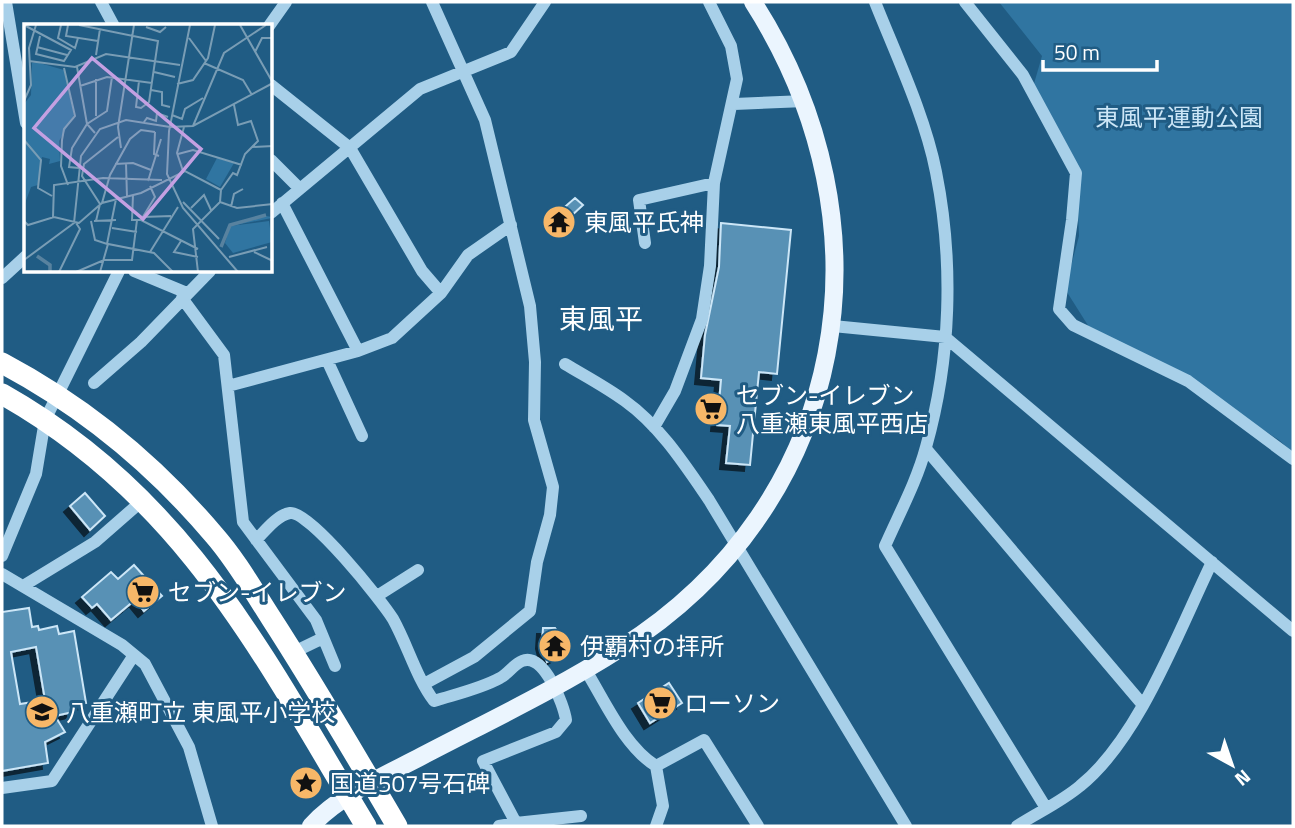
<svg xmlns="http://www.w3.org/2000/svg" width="1295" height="828" font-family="'Titillium Web','Noto Sans JP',sans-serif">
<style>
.green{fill:#3075a1}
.building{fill:#5991b5;stroke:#cce6f7;stroke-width:2;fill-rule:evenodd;filter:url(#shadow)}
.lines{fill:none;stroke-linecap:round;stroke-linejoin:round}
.minor{stroke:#a8d0e9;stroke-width:12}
.major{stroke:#ebf5fe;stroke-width:18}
.highway{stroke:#fff;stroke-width:21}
.labels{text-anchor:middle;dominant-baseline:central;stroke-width:6;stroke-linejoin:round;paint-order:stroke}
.park-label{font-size:24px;fill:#cce6f7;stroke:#205c84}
.poi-label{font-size:24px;fill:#fff;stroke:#205c84;text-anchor:start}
.quarter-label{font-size:28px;fill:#fff;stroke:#205c84}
.inset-river{fill:none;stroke:#58829f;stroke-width:3.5}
.inset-road{fill:none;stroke:#799db5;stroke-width:2}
.view{fill:#c4a0e2;fill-opacity:0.15;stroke:#c4a0e2;stroke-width:3.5}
.inset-edge{fill:none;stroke:#fff;stroke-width:3.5}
</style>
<defs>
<filter id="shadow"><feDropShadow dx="-6" dy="6" stdDeviation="0" flood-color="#0009"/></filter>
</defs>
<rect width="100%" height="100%" fill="#205c84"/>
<path class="green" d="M999,2H1293V453L1279,440L1188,381L1089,327L1065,289L1079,236L1076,166L1031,94L1042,56Z"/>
<path class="building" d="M575,198L583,205L557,229L550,220Z
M721,223L791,230L777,374L759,372L750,465L726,463L730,426L717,425L721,380L701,378L705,335L719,267Z
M85,493L105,516L90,530L70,506Z
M134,565L162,596L144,611L135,600L111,620L97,604L92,608L82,597L111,572L118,579Z
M29,608L32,627L38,626L39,630L57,626L59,634L74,631L86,703L71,706L73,712L55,716L65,732L45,742L48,763L2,771V612ZM36,647L45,700L20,704L11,652Z
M543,628H555L569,649L547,662L542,643Z
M669,683L682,703L650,723L638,703Z"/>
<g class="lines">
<path class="minor" d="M6,2L26,123
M101,2L114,26
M875,2C896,55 925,116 936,172C954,262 951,359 926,447C917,481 899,514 885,546L1046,808
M965,2L1023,75L1076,173L1072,220L1059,309L1073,325L1188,381L1293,459
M269,26L286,2
M271,85L350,148L422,271L441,293
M734,104L805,101
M271,160L299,188
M282,203L358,351
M271,213L420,89L511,52L545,2
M645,243L639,200L714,183
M134,271L187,293
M2,278L26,256
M182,298L224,355L243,522L316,620L335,666
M833,326L945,337L1293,631
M327,360L362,436
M565,364C585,376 606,387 625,401C660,426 685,465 709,500L906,826
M94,383L141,342L210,271
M228,386L358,351L392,338L441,293L468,255L511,225
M654,427L675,391L702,319L710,266L714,183L737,79L731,46L709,2
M926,449L1143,705
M256,540C265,531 277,515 290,513C309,510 382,601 393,619C408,646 416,677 434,701C456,694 480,689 500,678C508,674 514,664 522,661C544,652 564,705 566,720L556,732L483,761L516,823L499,826
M2,556L36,474L45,420L119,271
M2,574L122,645L145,664L189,747L212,826
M23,586L95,542L143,500
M377,596L418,570
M294,652L323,638
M585,669C605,701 624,746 656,766
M424,684L474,657L530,611L537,562L550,515L553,487L534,420L535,362L530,306L485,120L432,2
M2,788L52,781L134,655
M516,826V823L581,816
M656,826L663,806L656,766L704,740L758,826
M1017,826C1037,813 1061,802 1080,786C1139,739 1179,630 1212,562"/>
<path class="major" d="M311,826C339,795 386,775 422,756C489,721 557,689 621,648C850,503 896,225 753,2"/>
<path class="highway" d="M2,363C83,406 154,464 214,535C236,560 253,590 271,618C315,686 356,756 397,826
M2,394C185,497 262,654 366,826"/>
</g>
<defs>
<symbol id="temple-disc" viewBox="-11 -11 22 22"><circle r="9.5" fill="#f7b768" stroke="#205c84"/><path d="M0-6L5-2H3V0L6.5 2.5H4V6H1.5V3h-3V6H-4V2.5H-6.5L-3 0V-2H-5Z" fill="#111"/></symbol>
<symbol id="supermarket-disc" viewBox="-11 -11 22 22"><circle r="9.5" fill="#f7b768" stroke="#205c84"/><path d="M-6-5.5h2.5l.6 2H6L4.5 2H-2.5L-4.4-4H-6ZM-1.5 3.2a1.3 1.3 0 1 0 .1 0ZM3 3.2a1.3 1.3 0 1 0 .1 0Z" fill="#111"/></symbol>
<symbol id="school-disc" viewBox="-11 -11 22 22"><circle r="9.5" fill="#f7b768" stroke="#205c84"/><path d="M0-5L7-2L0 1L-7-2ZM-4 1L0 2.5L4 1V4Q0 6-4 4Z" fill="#111"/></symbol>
<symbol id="sight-disc" viewBox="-11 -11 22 22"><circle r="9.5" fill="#f7b768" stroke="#205c84"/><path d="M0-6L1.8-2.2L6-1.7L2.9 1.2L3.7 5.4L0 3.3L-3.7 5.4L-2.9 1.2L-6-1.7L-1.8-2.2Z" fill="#111"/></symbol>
</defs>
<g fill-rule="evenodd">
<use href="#temple-disc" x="540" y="203" width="38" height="38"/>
<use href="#supermarket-disc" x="692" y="390" width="38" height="38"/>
<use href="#supermarket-disc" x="124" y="573" width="38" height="38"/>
<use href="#temple-disc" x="536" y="627" width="38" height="38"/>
<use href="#supermarket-disc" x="641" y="684" width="38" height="38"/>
<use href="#school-disc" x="23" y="693" width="38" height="38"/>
<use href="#sight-disc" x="287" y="764" width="38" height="38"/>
</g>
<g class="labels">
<g class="park-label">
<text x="1179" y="117">東風平運動公園</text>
</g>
<g class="poi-label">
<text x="584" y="222">東風平氏神</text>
<text x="736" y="395">セブン-イレブン<tspan x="736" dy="28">八重瀬東風平西店</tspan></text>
<text x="168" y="592">セブン-イレブン</text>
<text x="580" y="646">伊覇村の拝所</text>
<text x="684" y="703">ローソン</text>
<text x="66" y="712">八重瀬町立 東風平小学校</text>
<text x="330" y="783">国道507号石碑</text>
</g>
<g class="quarter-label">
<text x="601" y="318">東風平</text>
</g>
</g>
<g transform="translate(24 24)">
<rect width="248" height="248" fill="#205c84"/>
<path d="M12,38L40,46L50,91L35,117L36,137L25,140L26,135L18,133L14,161L7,163L0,182V80L7,71L8,39ZM193,134L210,139L196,163L182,155ZM242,192L248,193V194L206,202L245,197L248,218L209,229L201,219L206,202Z" fill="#3075a1"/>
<path class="inset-river" d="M197,223L206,201L242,191M13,232L26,241V248"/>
<path class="inset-road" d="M0,1L47,26L40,37L12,30L16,12M37,1L34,14L51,24L54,14M44,1L42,12L74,17M55,1L134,17L125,78L117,84L112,83L115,57M166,1L145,107L143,150L159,184L214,248M216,1L249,59M122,3L136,8L142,3M165,14L182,37M13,23L43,31M231,28L238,14H249M72,31L76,5M5,37L51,43L82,30L156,41M180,39L219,56L228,71M53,43L63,100L71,109M40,44L51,92L40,105L38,116L37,142L44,161M130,48L151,53M72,55V92M153,60L169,56L184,34L191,1M56,62L83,53L128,59M127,66L138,68V81L146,83M0,77L7,61L5,24L12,1M148,91L158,95L161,85L179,74M120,98L123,94L132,97L133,89L144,93M169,102L200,29L242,1M131,108L130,130L135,132M0,116L17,136L14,164L28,172M228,123L249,122M97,124L94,103L110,1M154,130L169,126L218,141M102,139L103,173M91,140L109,139L127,146M55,144L45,143L48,124L63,100L83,87L88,53M159,147L153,129L160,103M124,157L137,115M109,171L108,196H117L174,225M159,178L195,215M196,178L213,184L249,180M78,179L86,151L106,115L117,106L131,108M207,183L210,170L219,165M167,184L180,171L187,186M29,193L30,161L79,154L138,156M119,193L147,192M117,196L131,173L126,162M0,197L4,201L30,193L55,199L78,179L117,169L161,147L197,166M67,197L71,216L83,220L92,175M70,197L92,196M72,197L76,180L58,152L60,140L94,113M88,204L113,208M157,217L150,228L174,233M126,228L154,183M230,228L249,237M205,233L243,223M0,236L50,199L57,132L76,105L102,96L146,103L169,102L249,59M35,248L56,205L52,199M52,248L80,236H108L113,196M76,248L84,220L130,229L149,248M174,248L169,205L196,178L197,166L209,149L213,151L221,130L234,117L227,97L214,101L210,81"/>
<path class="view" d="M68,34L177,125L119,195L10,104Z"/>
<rect width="248" height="248" class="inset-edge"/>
</g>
<rect width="1295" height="828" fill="none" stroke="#ffffff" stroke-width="7"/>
<g transform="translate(1232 765) rotate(140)" stroke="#205c84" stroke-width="5" paint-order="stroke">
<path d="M0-5L12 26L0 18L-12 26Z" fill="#ffffff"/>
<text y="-10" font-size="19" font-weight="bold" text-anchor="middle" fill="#ffffff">N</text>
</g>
<path d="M1043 60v10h114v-10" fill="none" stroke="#ffffff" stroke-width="3.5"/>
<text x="1054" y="60" font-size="21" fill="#ffffff" stroke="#205c84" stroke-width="5" paint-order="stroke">50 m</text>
</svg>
